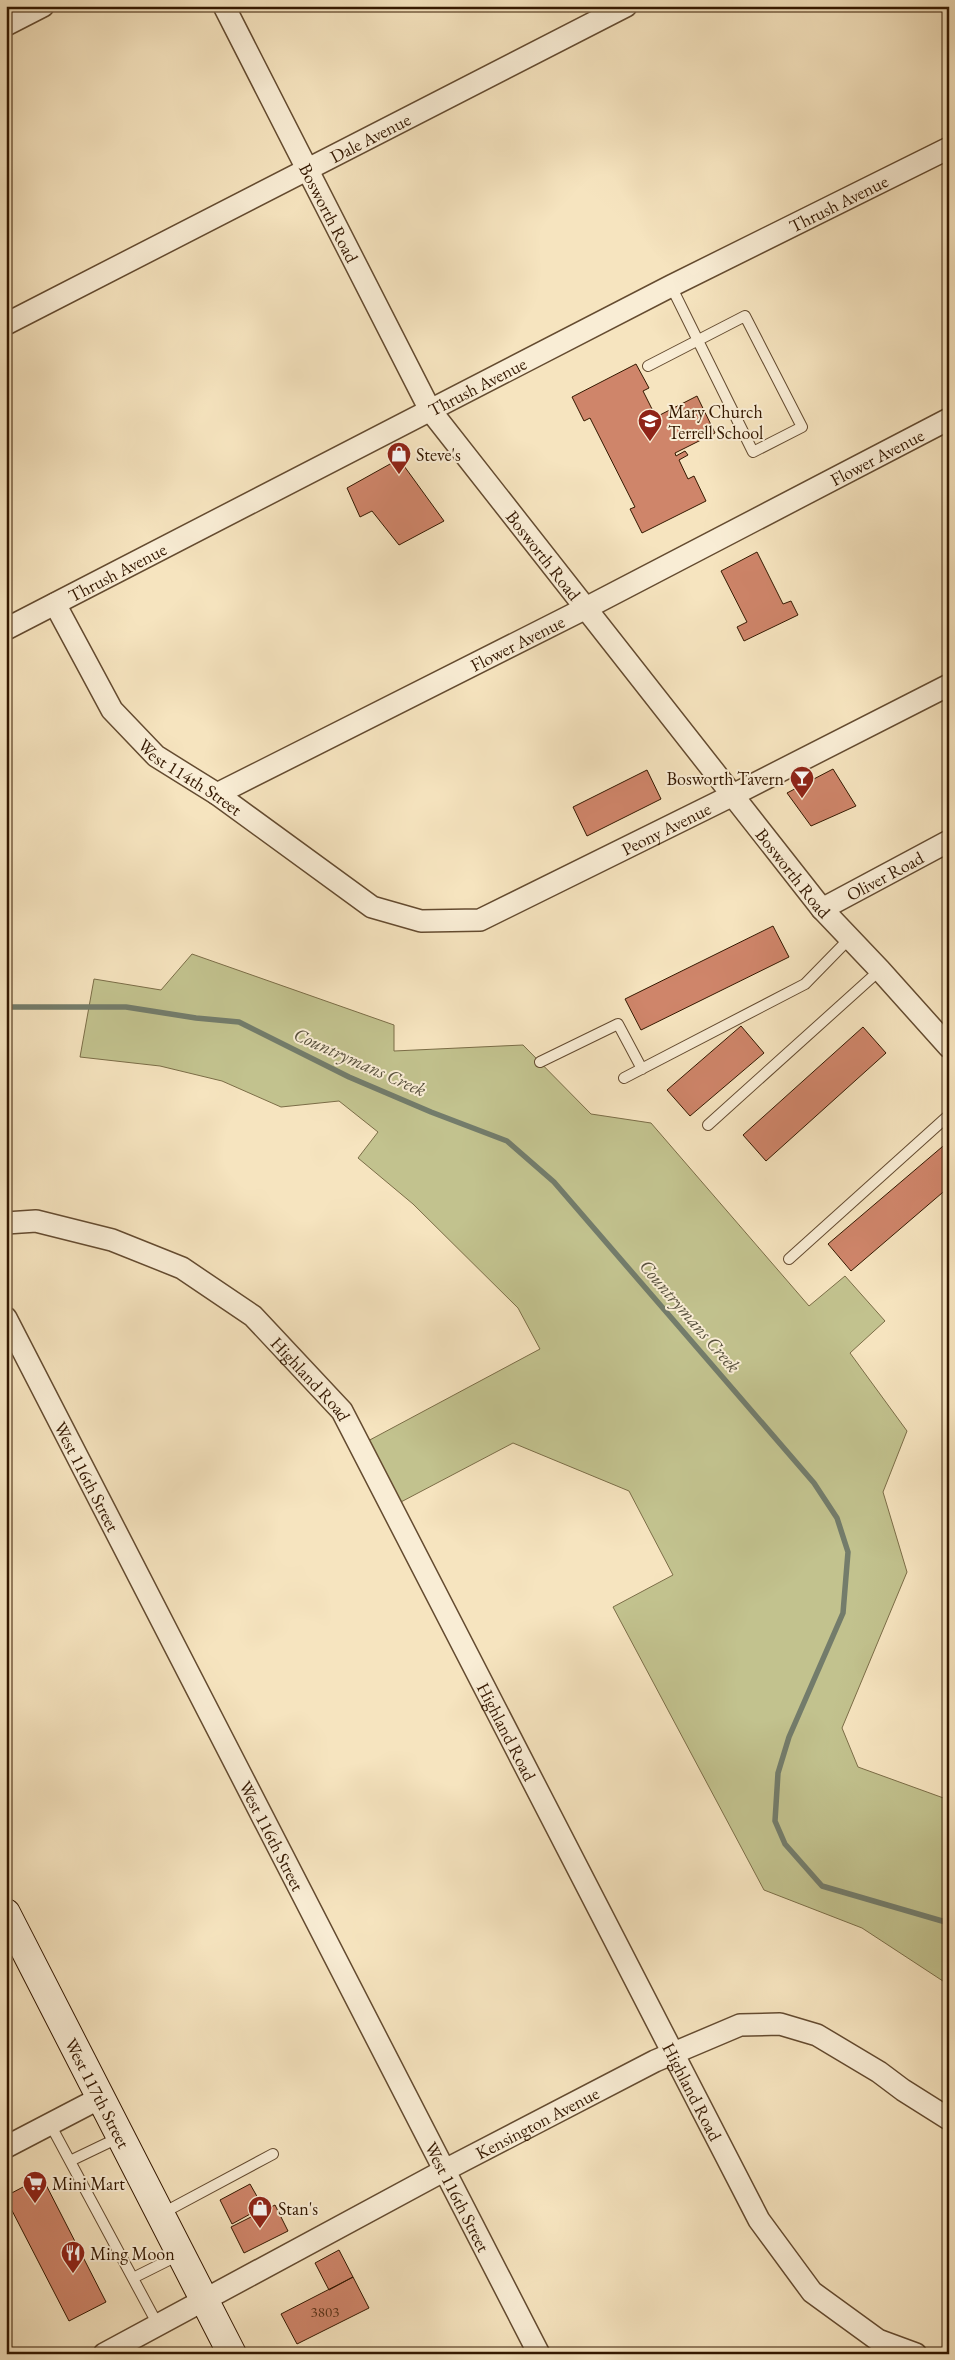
<svg xmlns="http://www.w3.org/2000/svg" width="955" height="2360" font-family="'EB Garamond',serif">
<style>
.green{fill:#c2c28e;stroke:#7b6d47}
.lines{fill:none;stroke-linecap:round;stroke-linejoin:round}
.stream{stroke:#737c6b;stroke-width:5.5}
.building{fill:#cf856a;stroke:#341800}
.service-casing{stroke:#644b30;stroke-width:12}
.minor-casing{stroke:#644b30;stroke-width:24}
.secondary-casing{stroke:#341800;stroke-width:30}
.service{stroke:#f9edd5;stroke-width:10}
.minor{stroke:#f9edd5;stroke-width:21}
.secondary{stroke:#f9edd5;stroke-width:28}
.labels{text-anchor:middle;dominant-baseline:central;stroke-width:4;stroke-linejoin:round;paint-order:stroke}
.number-label{font-size:15px;fill:#5b331a}
.street-label{font-size:18px;fill:#341800;stroke:#f9edd5}
.poi-label{font-size:18px;fill:#341800;stroke:#f9edd5;text-anchor:start}
.water-label{font-size:19px;font-style:italic;fill:#59523e;stroke:#f9edd5}
</style>
<rect width="100%" height="100%" fill="#f6e4bf"/>
<filter id="stains"><feTurbulence type="fractalNoise" baseFrequency=".004" numOctaves="4"/><feColorMatrix values="0 0 0 0 .2 0 0 0 0 .09 0 0 0 0 .02 0 0 0 .5 -.17"/></filter>
<radialGradient id="worn" r=".72"><stop offset=".6" stop-color="#630" stop-opacity="0"/><stop offset="1" stop-color="#630" stop-opacity=".3"/></radialGradient>
<path class="green" d="M192,954L394,1025V1051L523,1045L591,1114L651,1123L809,1306L845,1276L885,1321L850,1353L907,1431L883,1492L907,1572L842,1728L858,1767L949,1800V1985L862,1928L764,1890L613,1607L673,1575L629,1491L513,1443L399,1503L366,1442L540,1349L518,1308L413,1204L358,1158L378,1132L339,1101L281,1107L222,1081L160,1066L80,1057L94,979L161,990Z"/>
<g class="lines">
<path class="stream" d="M6,1007H126L196,1018L239,1022L349,1077L431,1112L507,1141L554,1182L814,1483L837,1518L848,1552L843,1613L789,1737L778,1773L775,1821L785,1844L822,1886L949,1923"/>
</g>
<path class="building" d="M636,364L649,388L643,391L656,417L697,396L715,433L675,453L676,456L685,451L688,455L679,460L688,479L694,476L706,501L642,533L630,509L635,507L590,418L584,421L572,397Z
M399,459L444,521L399,545L372,511L360,517L347,488Z
M757,552L783,604L791,601L798,615L744,641L737,627L747,622L721,571Z
M833,769L856,806L811,826L787,793Z
M647,770L661,799L587,836L573,807Z
M773,926L789,957L641,1030L625,999Z
M741,1026L764,1053L690,1116L667,1090Z
M863,1027L886,1053L766,1161L743,1135Z
M949,1141V1187L851,1271L828,1244Z
M42,2177L106,2302L69,2321L6,2199V2196Z
M250,2184L263,2207L232,2224L220,2200Z
M275,2205L288,2231L244,2253L231,2227Z
M339,2250L353,2277L329,2290L315,2263Z
M353,2277L369,2308L297,2344L281,2314Z"/>
<g class="lines">
<defs>
<path id="service" d="M648,366L745,316L802,427L753,452L671,286
M540,1062L618,1024L642,1069
M624,1078L805,984L849,939
M708,1125L880,970
M789,1259L949,1115
M50,2124L158,2325
M70,2161L120,2137
M161,2214L273,2154
M133,2278L179,2255"/>
<g id="minor">
<path id="s1" d="M224,6L430,410L822,909L880,970L949,1047"/>
<path d="M6,25L43,6"/>
<path id="s2" d="M6,324L626,6"/>
<path id="s3" d="M55,604L112,710L156,756L217,794L372,907L421,921L480,920L731,796L949,685"/>
<path id="s4" d="M6,629L671,286L949,148"/>
<path id="s5" d="M217,794L586,608L949,419"/>
<path id="s6" d="M822,909L949,841"/>
<path id="s7" d="M6,1223L36,1221L112,1240L182,1268L253,1316L342,1411L759,2220L812,2292L878,2340L916,2354"/>
<path id="s8" d="M6,1318L539,2354"/>
<path d="M6,2147L100,2098"/>
<path id="s9" d="M104,2354L445,2170L655,2061L740,2025L780,2024L817,2035L879,2072L903,2090L949,2119"/>
</g>
<g id="secondary">
<path id="s10" d="M6,1913L232,2354"/>
</g>
</defs>
<use href="#service" class="service-casing"/>
<use href="#minor" class="minor-casing"/>
<use href="#secondary" class="secondary-casing"/>
<use href="#service" class="service"/>
<use href="#minor" class="minor"/>
<use href="#secondary" class="secondary"/>
</g>
<defs>
<symbol id="school-pin" viewBox="-11 -11 22 30"><path d="M0 17L-7.5 6A9.5 9.5 0 1 1 7.5 6Z" fill="#8f2418" stroke="#f9edd5"/><path d="M0-5L7-2L0 1L-7-2ZM-4 1L0 2.5L4 1V4Q0 6-4 4Z" fill="#fff"/></symbol>
<symbol id="shop-pin" viewBox="-11 -11 22 30"><path d="M0 17L-7.5 6A9.5 9.5 0 1 1 7.5 6Z" fill="#8f2418" stroke="#f9edd5"/><path d="M-5-2.5h2.3a2.7 3.5 0 0 1 5.4 0H5L5.5 6h-11ZM-1.5-2.5h3a1.5 2.3 0 0 0-3 0Z" fill="#fff"/></symbol>
<symbol id="bar-pin" viewBox="-11 -11 22 30"><path d="M0 17L-7.5 6A9.5 9.5 0 1 1 7.5 6Z" fill="#8f2418" stroke="#f9edd5"/><path d="M-6-5H6L.8 .8V4.5H3.5V6h-7V4.5H-.8V.8Z" fill="#fff"/></symbol>
<symbol id="supermarket-pin" viewBox="-11 -11 22 30"><path d="M0 17L-7.5 6A9.5 9.5 0 1 1 7.5 6Z" fill="#8f2418" stroke="#f9edd5"/><path d="M-6-5.5h2.5l.6 2H6L4.5 2H-2.5L-4.4-4H-6ZM-1.5 3.2a1.3 1.3 0 1 0 .1 0ZM3 3.2a1.3 1.3 0 1 0 .1 0Z" fill="#fff"/></symbol>
<symbol id="restaurant-pin" viewBox="-11 -11 22 30"><path d="M0 17L-7.5 6A9.5 9.5 0 1 1 7.5 6Z" fill="#8f2418" stroke="#f9edd5"/><path d="M-5-6h1v4h1v-4h1v4h1v-4h1v5L-1.5 .5V6h-2V.5L-5-1ZM5-6V6H3V1.5H1.5Q1.5-4 5-6Z" fill="#fff"/></symbol>
</defs>
<g fill-rule="evenodd">
<use href="#school-pin" x="636" y="407" width="28" height="38"/>
<use href="#shop-pin" x="385" y="440" width="28" height="38"/>
<use href="#bar-pin" x="788" y="764" width="28" height="38"/>
<use href="#supermarket-pin" x="21" y="2169" width="28" height="38"/>
<use href="#shop-pin" x="246" y="2194" width="28" height="38"/>
<use href="#restaurant-pin" x="59" y="2239" width="28" height="38"/>
</g>
<g class="labels">
<g class="number-label">
<text x="325" y="2311">3803</text>
</g>
<g class="street-label">
<text stroke="none"><textPath href="#s2" startOffset="409">Dale Avenue</textPath></text>
<text stroke="none"><textPath href="#s4" startOffset="935">Thrush Avenue</textPath></text>
<text stroke="none"><textPath href="#s1" startOffset="232">Bosworth Road</textPath></text>
<text stroke="none"><textPath href="#s4" startOffset="530">Thrush Avenue</textPath></text>
<text stroke="none"><textPath href="#s5" startOffset="741">Flower Avenue</textPath></text>
<text stroke="none"><textPath href="#s1" startOffset="638">Bosworth Road</textPath></text>
<text stroke="none"><textPath href="#s4" startOffset="125">Thrush Avenue</textPath></text>
<text stroke="none"><textPath href="#s5" startOffset="336">Flower Avenue</textPath></text>
<text stroke="none"><textPath href="#s3" startOffset="224">West 114th Street</textPath></text>
<text stroke="none"><textPath href="#s3" startOffset="765">Peony Avenue</textPath></text>
<text stroke="none"><textPath href="#s1" startOffset="1042">Bosworth Road</textPath></text>
<text stroke="none"><textPath href="#s6" startOffset="71">Oliver Road</textPath></text>
<text stroke="none"><textPath href="#s7" startOffset="355">Highland Road</textPath></text>
<text stroke="none"><textPath href="#s8" startOffset="178">West 116th Street</textPath></text>
<text stroke="none"><textPath href="#s7" startOffset="760">Highland Road</textPath></text>
<text stroke="none"><textPath href="#s8" startOffset="582">West 116th Street</textPath></text>
<text stroke="none"><textPath href="#s7" startOffset="1165">Highland Road</textPath></text>
<text stroke="none"><textPath href="#s10" startOffset="202">West 117th Street</textPath></text>
<text stroke="none"><textPath href="#s9" startOffset="491">Kensington Avenue</textPath></text>
<text stroke="none"><textPath href="#s8" startOffset="988">West 116th Street</textPath></text>
</g>
<g class="poi-label">
<text x="668" y="411">Mary Church<tspan x="668" dy="21">Terrell School</tspan></text>
<text x="416" y="454">Steve's</text>
<text x="784" y="778" text-anchor="end">Bosworth Tavern</text>
<text x="52" y="2183">Mini Mart</text>
<text x="278" y="2208">Stan's</text>
<text x="90" y="2253">Ming Moon</text>
</g>
<g class="water-label">
<text transform="translate(360 1062) rotate(24)">Countrymans Creek</text>
<text transform="translate(690 1316) rotate(49)">Countrymans Creek</text>
</g>
</g>
<rect width="955" height="2360" fill="none" stroke="#f6e4bf" stroke-width="25"/>
<rect x="8" y="8" width="940" height="2345" fill="none" stroke="#341800" stroke-width="2.5"/>
<rect x="12" y="12" width="930" height="2335" fill="none" stroke="#341800"/>
<rect width="100%" height="100%" filter="url(#stains)"/>
<rect width="100%" height="100%" fill="url(#worn)"/>
</svg>
